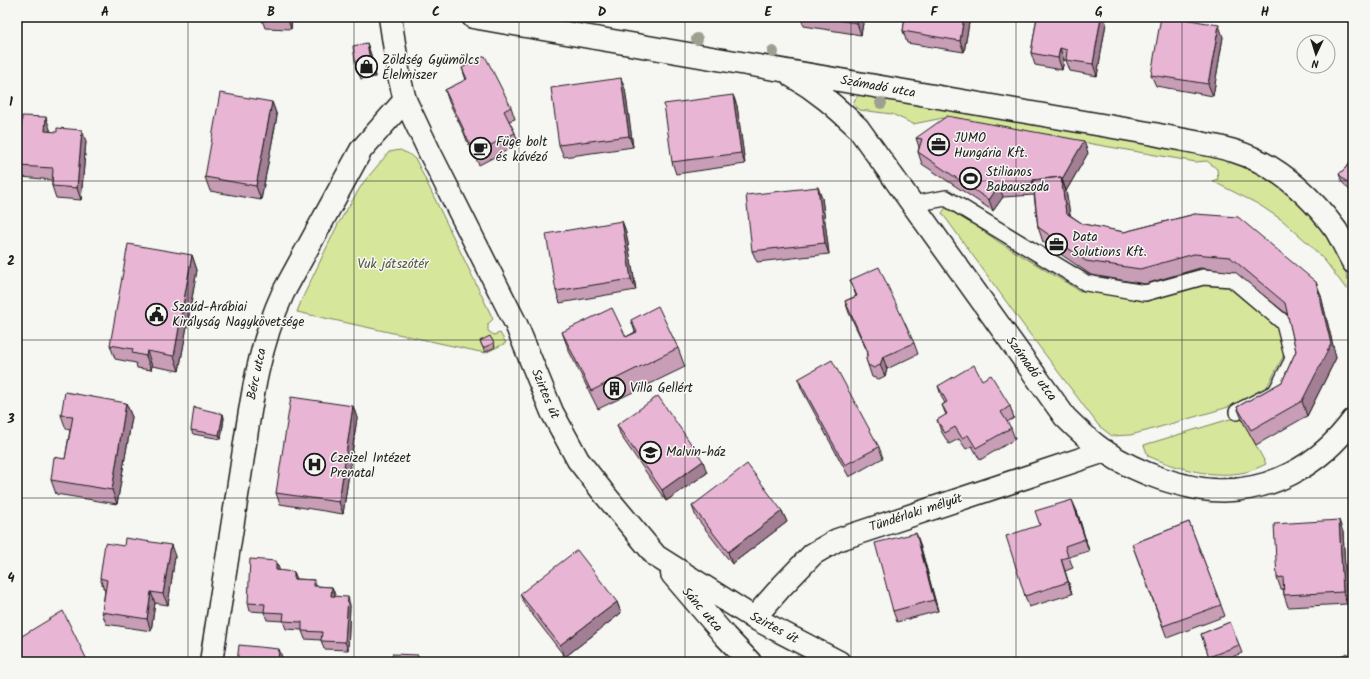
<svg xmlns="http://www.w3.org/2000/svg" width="1370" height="679" font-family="Kalam,sans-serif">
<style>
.green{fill:#d6e79b;stroke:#79825c}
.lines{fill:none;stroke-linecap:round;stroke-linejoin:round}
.lane-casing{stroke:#1c1c1c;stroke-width:18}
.street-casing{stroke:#1c1c1c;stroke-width:25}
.secondary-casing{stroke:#1c1c1c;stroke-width:25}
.lane{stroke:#f6f6f2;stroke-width:15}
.street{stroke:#f6f6f2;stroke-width:22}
.secondary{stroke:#f6f6f2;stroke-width:22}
.tree{fill:#9da091}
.wall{fill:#c89db6;stroke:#1c1c1c}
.shaded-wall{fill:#a27f94;stroke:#1c1c1c}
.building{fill:#e8b6d4;stroke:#1c1c1c}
.grid{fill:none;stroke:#1c1c1c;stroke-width:1;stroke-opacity:0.55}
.labels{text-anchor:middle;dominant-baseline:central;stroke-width:3;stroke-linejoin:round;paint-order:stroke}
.poi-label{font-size:13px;fill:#1c1c1c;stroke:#f6f6f2;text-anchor:start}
.street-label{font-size:13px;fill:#1c1c1c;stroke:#f6f6f2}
.park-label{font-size:13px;fill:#545942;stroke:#f6f6f2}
.neatline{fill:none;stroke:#1c1c1c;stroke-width:1.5}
.grid-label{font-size:13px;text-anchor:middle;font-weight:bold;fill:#1c1c1c}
</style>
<rect width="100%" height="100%" fill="#f6f6f2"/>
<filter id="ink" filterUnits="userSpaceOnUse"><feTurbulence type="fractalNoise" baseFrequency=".025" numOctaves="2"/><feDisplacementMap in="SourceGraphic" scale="8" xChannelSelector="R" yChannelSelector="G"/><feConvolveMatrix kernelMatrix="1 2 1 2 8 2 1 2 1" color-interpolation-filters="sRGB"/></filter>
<g filter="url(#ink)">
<path class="green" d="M859,95L889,99L1212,154L1237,162L1256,171L1283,189L1304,208L1336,246L1346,267L1347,290L1326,262L1308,243L1282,220L1258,204L1212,181L1218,179L1217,169L1207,161L1196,162L943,118L913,124L892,114L860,110L853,104L855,99Z
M400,150L409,154L416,160L493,319L488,324V331L494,335L500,333L506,343L485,353L297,312L302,299L338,224L363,183L389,152Z
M947,206L999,242L1080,291L1085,290L1146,300L1206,284L1227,286L1279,329L1285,353L1267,387L1232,406L1146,431L1130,435L1112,436L1099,426L1029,333L942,213Z
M1240,416L1266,464C1260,467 1253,470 1246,472C1214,479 1178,469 1148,456L1144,445Z"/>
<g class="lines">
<defs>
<path id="lane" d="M913,204L946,198L1086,283L1145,293L1203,277L1232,279L1284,323L1293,359L1276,392L1237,412"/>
<path id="street" d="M473,17L1154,134C1180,140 1208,143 1234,151C1277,164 1310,195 1336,230C1342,240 1347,252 1353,262
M792,76C818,91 836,107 858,128L1065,417C1077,429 1090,441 1104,451C1122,463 1141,472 1162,479C1178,484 1195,489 1212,490C1269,494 1320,465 1353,420
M754,618L783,585L813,554L837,540L1105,451
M211,662C221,598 231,534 241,470C250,410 257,349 283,293L361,150L405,100"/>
<path id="secondary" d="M390,17L399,76L405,100L430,153L516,324L552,412L578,460L606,496L656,556L754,618L839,662
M672,574L725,636L750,662"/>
</defs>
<use href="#lane" class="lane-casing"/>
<use href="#street" class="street-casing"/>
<use href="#secondary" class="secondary-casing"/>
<use href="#lane" class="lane"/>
<use href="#street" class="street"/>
<use href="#secondary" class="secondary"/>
</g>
<g class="tree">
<circle cx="697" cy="39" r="6"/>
<circle cx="773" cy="52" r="6"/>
<circle cx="881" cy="103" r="6"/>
</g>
<path class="wall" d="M17,17H22V22L17,21Z
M261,17H292L291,29L265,28Z
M800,17H864L861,35L804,26Z
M905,17H970L964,52L907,43L903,31Z
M1037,17H1104L1106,23L1097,76L1070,71L1066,60H1064L1062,70L1035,65L1031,53Z
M1223,37L1213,96L1156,86L1151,75Z
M367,43L371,55L375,77L361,79L356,68Z
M462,68L511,107L515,119L509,121L515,133L519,144L479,165L467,141L464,133L449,102L445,90L466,80Z
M625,89L633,147L564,157L559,145Z
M733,95L737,106L745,164L676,174L672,162Z
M272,102L277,116L261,200L210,191L205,177Z
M50,129V131L86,141L81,200L56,198L52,186V180L22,177L18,166L19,160L17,156V135H21Z
M916,138L1088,153L1066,191L1070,215L1083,224L1124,232L1195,214L1316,282L1321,296L1336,358L1307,416L1256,445L1243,422L1237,407L1282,382L1296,351L1288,315L1235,272L1200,268L1145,284L1091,275L1043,242L1038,227L1034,195L1003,197L993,211L922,164L918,152L919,147Z
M1353,161V194L1342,182L1339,174Z
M822,198L829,254L757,262L752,251Z
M622,221L626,232L636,290L560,303L556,291Z
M192,255L197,270L179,371L152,366L151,370L137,368L136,363L115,359L110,345Z
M850,280L914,343L918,354L887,369L885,376L879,379L872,377L866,359L868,353L849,313L845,301L856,296Z
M631,320L678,348L685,367L598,409L569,351L562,332L626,337L635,332Z
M480,341L494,343L495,347L485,352Z
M798,379L879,447L883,458L849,477L802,390Z
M982,380L1010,406L1014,418L1007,422L1011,428L1015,439L980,460L972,446L966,449L959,439L949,444L941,431L937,420L946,415L942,405L945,403L942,398L938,386Z
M126,403L132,417L117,504L56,494L51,480L65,459L70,430L66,429L61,415Z
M353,406L357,418L343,514L280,504L276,493Z
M223,414L224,418L221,439L193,434L191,430Z
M617,425L707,473L666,501L621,436Z
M692,506L782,511L787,522L732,564L696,517Z
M1077,511L1089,551L1069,557L1073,568L1065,571L1072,594L1029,607L1025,596L1040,525Z
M1189,522L1225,616L1167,638L1132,544Z
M1343,532L1347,604L1288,607L1284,595L1283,589H1281L1277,578Z
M916,533L920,544L938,611L897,622L893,611Z
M124,546L175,556L168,605L155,603L151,631L106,624L102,612L105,590H104L100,578Z
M276,561L279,569V571L294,572L297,579L314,580L316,586L332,587L335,595V597L350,605L348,650L324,649L321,640L305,639L302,631V630L286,629L283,621L267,620L264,612L250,611L248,603Z
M520,594L617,602L621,613L565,657L525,605Z
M1230,622L1242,653L1219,662H1211L1201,634Z"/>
<path class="shaded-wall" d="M287,17H292L291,29Z
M858,17H864L861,35L857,23Z
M964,17H970L964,52L960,41Z
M1101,17H1104L1106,23L1097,76L1093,64Z
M1219,25L1223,37L1213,96L1208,84Z
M367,43L371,55L375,77L371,66Z
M1060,48L1064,60L1062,70L1058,58Z
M621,78L625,89L633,147L629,136Z
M733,95L737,106L745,164L741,153Z
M272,102L277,116L261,200L256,186Z
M46,117L50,129V142L45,131Z
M82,130L86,141L81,200L77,188Z
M1084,141L1088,153L1066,191L1062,179Z
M1061,177L1066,191L1072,227L1066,213Z
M999,185L1003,197L993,211L989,200Z
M818,187L822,198L829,254L825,243Z
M622,221L626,232L636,290L631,279Z
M192,255L197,270L179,371L174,356Z
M1316,282L1321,296L1336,358L1307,416L1302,401Z
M147,351L152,366L151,370L146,356Z
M883,357L887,369L885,376L880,365Z
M126,403L132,417L117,504L112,490Z
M353,406L357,418L343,514L339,502Z
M223,414L224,418L221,439L219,435Z
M703,461L707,473L666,501L662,490Z
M1072,500L1077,511L1089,551Z
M782,511L787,522L732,564L728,552Z
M1339,520L1343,532L1347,604L1343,592Z
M916,533L920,544L938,611L934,600Z
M171,545L175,556L168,605L163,594Z
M1061,559L1065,571L1072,594L1068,582Z
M276,561L279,569V578L276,570Z
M294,572L297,580L294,579Z
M332,587L335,595L334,604L331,596Z
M151,592L155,603L151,631L147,619Z
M348,597L350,605L348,650L345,642Z
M617,602L621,613L565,657L560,645Z
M279,649L282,657V662H278Z
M418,655L421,662H418Z"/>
<path class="building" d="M817,17H858L857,23Z
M905,17H964L960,41L903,31Z
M1037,17H1101L1093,64L1066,60L1067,50L1060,48L1058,58L1031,53Z
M1161,17H1172L1219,25L1208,84L1151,75Z
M367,43L371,66L356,68L353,46Z
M485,56L511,107L504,111L515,133L475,153L463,130H464L445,90L467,79L462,68Z
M621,78L629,136L559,145L551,88Z
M220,93L272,102L256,186L205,177Z
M733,95L741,153L672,162L664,104Z
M22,116L46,117L45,131L57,132V128L82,130L77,188L52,186L53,168L18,166L20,149H17V135H21Z
M947,116L1084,141L1062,179L1061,177L1033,180V183L999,185L989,200L918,152L922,139L916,138Z
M1353,161V189L1339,174Z
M1061,177L1066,213L1083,224L1124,232L1195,214L1238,217L1316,282L1331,344L1302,401L1251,430L1237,407L1282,382L1296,351L1285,303L1230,257L1194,254L1140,269L1086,261L1038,227L1033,180Z
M818,187L825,243L752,251L746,195Z
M622,221L631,279L556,291L546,234Z
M128,244L192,255L174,356L147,351L146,356L132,353L133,349L110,345Z
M879,267L914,343L883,357L880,365L874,368L868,365L866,359L868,352L845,301L857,296L850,280Z
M658,306L678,348L591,391L562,332L612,308L626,337L637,332L631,320Z
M490,336L494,343L483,348L480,341Z
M832,360L879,447L845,465L798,379Z
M974,365L982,380L991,375L1010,406L1001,412L1011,428L976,448L968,435L962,438L955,427L945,433L937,420L947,414L942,405L947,402L938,386Z
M65,392L126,403L112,490L51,480L54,457L65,459L73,416L61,415Z
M658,396L703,461L662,490L617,425Z
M291,397L353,406L339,502L276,493Z
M194,407L223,414L219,435L191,430Z
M747,464L782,511L728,552L692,506Z
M1072,500L1085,539L1065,546L1068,557L1061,559L1068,582L1025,596L1006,536L1040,525L1035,511Z
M1339,520L1343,592L1284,595L1283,577L1277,578L1274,524Z
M1189,522L1221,605L1163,626L1132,544Z
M916,533L934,600L893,611L875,543Z
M125,538L171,545L163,594L151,592L147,619L102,612L107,580L100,578L105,543L124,546Z
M577,550L617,602L560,645L520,594Z
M250,559L276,561V570L294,572V579L314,580V586L332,587L331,596L348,597L345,642L321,641L322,632L302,631V622L283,621L284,613L264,612L265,604L248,603Z
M63,611L88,662H17V639Z
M1230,622L1239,645L1209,657L1201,634Z
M239,645L279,649L278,662H237Z
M1347,653L1352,662H1327Z
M392,654L418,655V662H373V659L392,660Z"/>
</g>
<path class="grid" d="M188,17V662M354,17V662M519,17V662M685,17V662M851,17V662M1016,17V662M1182,17V662M17,181H1353M17,340H1353M17,498H1353"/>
<defs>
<symbol id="shop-ring" viewBox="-11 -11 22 22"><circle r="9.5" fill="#f6f6f2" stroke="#1c1c1c" stroke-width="1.5"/><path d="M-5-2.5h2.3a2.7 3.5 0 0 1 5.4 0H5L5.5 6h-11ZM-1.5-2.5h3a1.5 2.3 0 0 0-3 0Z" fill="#1c1c1c"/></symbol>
<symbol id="office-ring" viewBox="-11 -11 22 22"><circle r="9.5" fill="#f6f6f2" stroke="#1c1c1c" stroke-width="1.5"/><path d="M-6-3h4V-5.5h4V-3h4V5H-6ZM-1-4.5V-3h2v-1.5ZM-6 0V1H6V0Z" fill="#1c1c1c"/></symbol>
<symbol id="cafe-ring" viewBox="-11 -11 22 22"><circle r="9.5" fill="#f6f6f2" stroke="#1c1c1c" stroke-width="1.5"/><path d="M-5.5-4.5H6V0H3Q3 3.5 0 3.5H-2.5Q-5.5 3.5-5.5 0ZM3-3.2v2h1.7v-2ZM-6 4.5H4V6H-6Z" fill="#1c1c1c"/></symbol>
<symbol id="stadium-ring" viewBox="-11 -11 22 22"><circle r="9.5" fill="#f6f6f2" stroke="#1c1c1c" stroke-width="1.5"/><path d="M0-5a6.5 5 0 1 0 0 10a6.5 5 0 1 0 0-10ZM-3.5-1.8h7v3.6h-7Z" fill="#1c1c1c"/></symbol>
<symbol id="civic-ring" viewBox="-11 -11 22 22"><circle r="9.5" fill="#f6f6f2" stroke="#1c1c1c" stroke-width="1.5"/><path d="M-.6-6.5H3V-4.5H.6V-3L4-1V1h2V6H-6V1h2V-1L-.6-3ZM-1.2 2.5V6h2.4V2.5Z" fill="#1c1c1c"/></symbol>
<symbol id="building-ring" viewBox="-11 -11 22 22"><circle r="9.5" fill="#f6f6f2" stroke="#1c1c1c" stroke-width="1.5"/><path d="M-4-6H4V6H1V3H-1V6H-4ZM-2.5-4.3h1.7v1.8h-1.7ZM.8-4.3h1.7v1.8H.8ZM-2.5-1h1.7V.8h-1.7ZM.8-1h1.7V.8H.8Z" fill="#1c1c1c"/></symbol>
<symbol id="school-ring" viewBox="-11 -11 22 22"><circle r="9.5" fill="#f6f6f2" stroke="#1c1c1c" stroke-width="1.5"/><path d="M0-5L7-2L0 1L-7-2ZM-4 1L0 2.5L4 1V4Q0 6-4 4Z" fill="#1c1c1c"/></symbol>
<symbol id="hospital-ring" viewBox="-11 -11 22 22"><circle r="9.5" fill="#f6f6f2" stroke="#1c1c1c" stroke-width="1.5"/><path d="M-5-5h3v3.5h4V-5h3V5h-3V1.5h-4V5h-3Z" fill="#1c1c1c"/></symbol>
</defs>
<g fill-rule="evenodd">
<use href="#shop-ring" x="354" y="54" width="25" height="25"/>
<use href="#office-ring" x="926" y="132" width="25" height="25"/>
<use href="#cafe-ring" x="468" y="136" width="25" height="25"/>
<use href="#stadium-ring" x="958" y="166" width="25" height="25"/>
<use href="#office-ring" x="1044" y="232" width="25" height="25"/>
<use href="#civic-ring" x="144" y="302" width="25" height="25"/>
<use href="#building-ring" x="602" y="376" width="25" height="25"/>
<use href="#school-ring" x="638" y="440" width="25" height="25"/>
<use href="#hospital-ring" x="302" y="452" width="25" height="25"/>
</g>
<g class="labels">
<g class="poi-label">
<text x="382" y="60">Zöldség Gyümölcs<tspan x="382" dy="15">Élelmiszer</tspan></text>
<text x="954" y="138">JUMO<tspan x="954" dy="15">Hungária Kft.</tspan></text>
<text x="496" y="142">Füge bolt<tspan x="496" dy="15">és kávézó</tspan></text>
<text x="986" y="172">Stilianos<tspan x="986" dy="15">Babauszoda</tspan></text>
<text x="1072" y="237">Data<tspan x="1072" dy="15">Solutions Kft.</tspan></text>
<text x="172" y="307">Szaúd-Arábiai<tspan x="172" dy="15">Királyság Nagykövetsége</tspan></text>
<text x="630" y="388">Villa Gellért</text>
<text x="666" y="452">Malvin-ház</text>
<text x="330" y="458">Czeizel Intézet<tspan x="330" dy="15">Prenatal</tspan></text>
</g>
<g class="street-label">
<text transform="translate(878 87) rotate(10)">Számadó utca</text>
<text transform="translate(1031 369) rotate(54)">Számadó utca</text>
<text transform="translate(257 374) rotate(-78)">Bérc utca</text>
<text transform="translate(545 394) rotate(67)">Szirtes út</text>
<text transform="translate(916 513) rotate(-18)">Tündérlaki mélyút</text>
<text transform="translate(702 610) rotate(49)">Sánc utca</text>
<text transform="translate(774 628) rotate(28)">Szirtes út</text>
</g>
<g class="park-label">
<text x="393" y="264">Vuk játszótér</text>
</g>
</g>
<rect width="1370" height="679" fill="none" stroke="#f6f6f2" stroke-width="44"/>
<g transform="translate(1316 54) rotate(184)"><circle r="19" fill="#f6f6f2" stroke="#9f9f9c"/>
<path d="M0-3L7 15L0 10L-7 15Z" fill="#1c1c1c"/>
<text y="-6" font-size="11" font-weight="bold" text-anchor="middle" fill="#1c1c1c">N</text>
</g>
<rect x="22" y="22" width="1326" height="635" class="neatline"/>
<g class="grid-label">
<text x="105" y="16">A</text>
<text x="271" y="16">B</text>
<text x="436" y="16">C</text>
<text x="602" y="16">D</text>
<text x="768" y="16">E</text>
<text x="934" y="16">F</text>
<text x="1099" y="16">G</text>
<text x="1265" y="16">H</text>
<text x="11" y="106">1</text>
<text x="11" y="265">2</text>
<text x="11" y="423">3</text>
<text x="11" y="582">4</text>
</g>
</svg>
